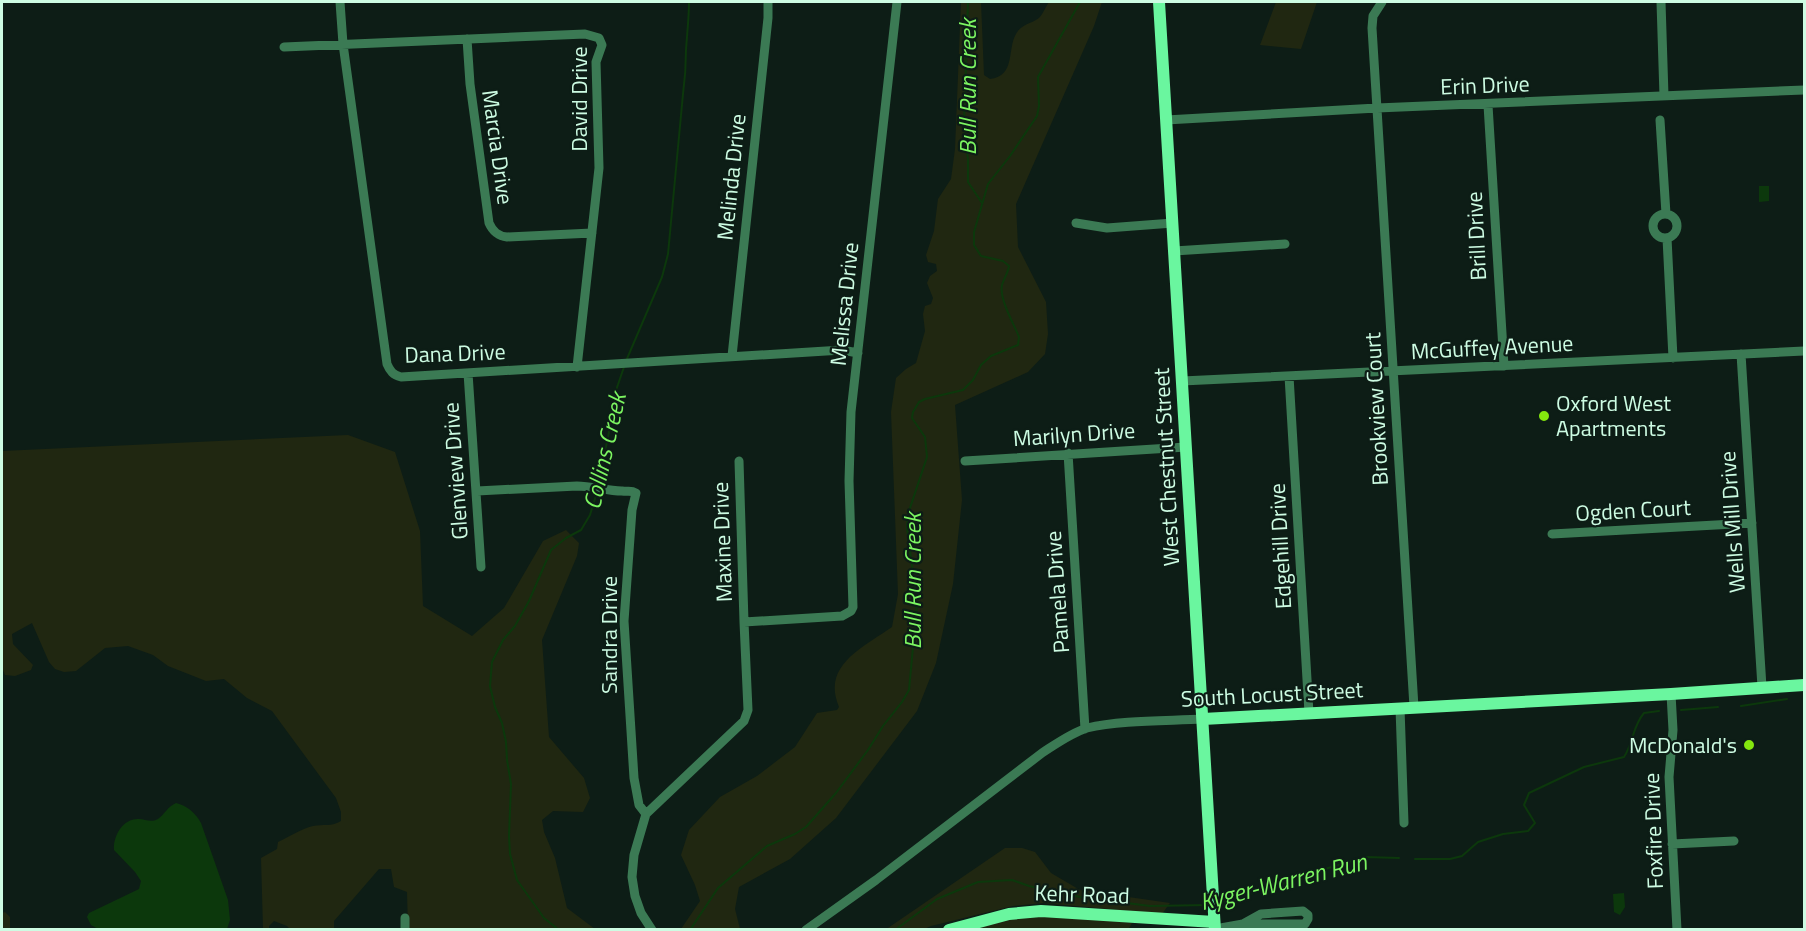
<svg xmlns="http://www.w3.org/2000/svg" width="1806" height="931" font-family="'Titillium Web',sans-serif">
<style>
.green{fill:#202711}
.water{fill:#0c380c}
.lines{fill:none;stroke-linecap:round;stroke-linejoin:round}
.stream{stroke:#0c380c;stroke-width:2}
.street{stroke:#3b7a54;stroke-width:9}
.secondary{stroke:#6af69f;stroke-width:12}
.poi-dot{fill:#84e70e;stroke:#0d1d16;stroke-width:2}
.labels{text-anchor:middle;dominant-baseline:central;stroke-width:4.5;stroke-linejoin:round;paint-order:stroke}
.street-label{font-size:22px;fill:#cdfce3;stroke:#0d1d16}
.poi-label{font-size:22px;fill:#cdfce3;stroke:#0d1d16;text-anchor:start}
.water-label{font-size:24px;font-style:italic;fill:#7cf561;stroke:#0d1d16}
</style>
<rect width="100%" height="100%" fill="#0d1d16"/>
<path class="green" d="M961,2H981L984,75L990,79C1016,76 1007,49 1016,34C1021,24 1031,24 1039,18C1043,14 1046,6 1049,2H1102L1094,26L1016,204L1018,247L1046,302L1048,334L1045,354L1028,372L955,405L962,500L953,584L936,663L917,711L836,818L790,859L739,887L735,909L740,929H681L700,901L695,885L681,855L689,830L720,797L757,776L795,747L817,713L837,710L839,707C821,665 864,647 892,627L898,594L891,412L896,378L906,369L916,363L925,331L923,314L925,306L931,304L933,298L927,283L930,276L937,271L936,264L928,262L926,255L934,231L938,199L951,179L955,149Z
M1276,2H1317L1301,49L1260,45Z
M348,435L395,452L420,531L423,606L472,636L504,608L543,541L566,530L579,543L577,556L542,640L549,737L584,778L590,798L583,812L553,811L542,820L544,832L555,858L567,908L595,929H408L407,892L394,887L391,869H379L334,921V929H290L287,926L274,921L269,926V929H263L261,858L277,849L278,842C289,837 301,829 313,826C323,824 332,827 341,821V812L336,798L272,711L247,698L224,679L206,681L168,666L153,655L128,646L105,648L76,671L64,672L55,669L49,662L32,623L12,634L13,644L33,665L31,670L15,676L5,675L2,667V451Z
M1005,848H1022L1035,852L1051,873L1080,890L1170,903L1162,914L1043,903L1013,906L931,926L924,929L885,930Z
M5,912L10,917V929H2V913Z
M1028,916L1096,919L1132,923L1128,930H966Z"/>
<path class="water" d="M1769,186V201L1759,202V186Z
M176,803C187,806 195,812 201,823L228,900L230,920L227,929L100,930L91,925L87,917L89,913L139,889L141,881L135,872L114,850C113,836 123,818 139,819C145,819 151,823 158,819C165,814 167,807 176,803Z
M1624,893L1625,907L1620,915L1614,912L1613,894Z"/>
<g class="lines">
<path class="stream" d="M968,2L964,124L968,160V182L982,203
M626,361L662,277L668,254L683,94C685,79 686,65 686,50C687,34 689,18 689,2
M598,486L609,432L612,402L624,367
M1741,706L1787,699
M1681,710L1718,707
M1415,859H1450L1462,856L1478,842L1503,834L1528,831L1535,823L1524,805L1529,793L1584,767L1624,757C1634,742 1632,727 1644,713L1659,711
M1217,903L1271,888L1318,871L1366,857L1399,858
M559,930L544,918L517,880L510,854L509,836L511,784L507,760L506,742L502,723L495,707L490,686L492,662L503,640L515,626L529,601L551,550L566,538L581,530L590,515L597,492
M690,930L718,888L767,846L795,834L806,827L836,793L868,750L883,726L902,702L909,690L917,604L907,528L908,514L927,457L925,437L912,418L913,412L919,402L925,399L963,390L973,380L981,365L991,356L1018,345L1019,337C1014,324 999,299 1002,285C1004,278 1008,273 1009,266L1003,261L981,256L974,245V232L988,184L1010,156L1037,116L1039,106L1038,77L1080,2
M895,930L937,899L978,882L1012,880L1029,886L1080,897L1150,906L1209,905"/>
<path class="street" d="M340,2L343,44L387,364C390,371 393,375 401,377L842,350L858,353
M1382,2L1373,16L1372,28L1414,707
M1661,2L1664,96
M467,39L470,84L489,223C493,232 498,236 507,237L592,233
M284,47L585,34L599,38L602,45L596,62L599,168L577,367
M1488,105L1504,366
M1166,120L1377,108L1804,90
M1660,120L1666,214
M1653 226a12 12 0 1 1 24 0a12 12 0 1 1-24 0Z
M1076,223L1107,228L1173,223
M1667,238L1673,358
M1174,251L1285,244
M1741,354L1762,687
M732,356L768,18V2
M468,373L481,567
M1289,376L1309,713
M1182,381L1804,351
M1068,453L1085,729
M965,461L1186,447
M477,491L577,486C592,486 607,491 622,491C628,492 631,490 636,493L632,510L624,621L634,778L639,805L646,814
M1552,534L1752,523
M744,622L842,616L851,611L853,607L849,481L851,412L897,2
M1671,694L1673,730L1669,777L1677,930
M1400,708L1404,823
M1672,844L1734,841
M405,918V930
M1215,929L1243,924H1305L1308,919V915L1303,911L1261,914L1243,924
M652,930L641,913L635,896L632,877L634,855L646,814L744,721L748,710L744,622L739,461
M806,930L876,880L1042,753C1056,744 1071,733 1087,728C1120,720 1167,721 1203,719"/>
<path class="secondary" d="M1159,2L1215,930
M1203,719L1671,694L1804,685
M949,930L1009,914L1041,911L1214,922"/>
</g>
<g class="poi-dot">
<circle cx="1544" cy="416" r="6"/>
<circle cx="1749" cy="745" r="6"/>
</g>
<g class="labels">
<g class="street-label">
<text transform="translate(1485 85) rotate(-2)">Erin Drive</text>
<text transform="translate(579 99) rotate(-90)">David Drive</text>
<text transform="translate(498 147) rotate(82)">Marcia Drive</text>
<text transform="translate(731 177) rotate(-84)">Melinda Drive</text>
<text transform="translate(1476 236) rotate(-93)">Brill Drive</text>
<text transform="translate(844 304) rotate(-84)">Melissa Drive</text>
<text transform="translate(1492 347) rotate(-3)">McGuffey Avenue</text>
<text transform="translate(455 353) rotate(-2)">Dana Drive</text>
<text transform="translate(1376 409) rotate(-93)">Brookview Court</text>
<text transform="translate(1074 434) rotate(-4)">Marilyn Drive</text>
<text transform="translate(1166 467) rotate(-93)">West Chestnut Street</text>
<text transform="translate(455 471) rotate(-94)">Glenview Drive</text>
<text transform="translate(1633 510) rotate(-3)">Ogden Court</text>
<text transform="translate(1732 522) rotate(-94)">Wells Mill Drive</text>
<text transform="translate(722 542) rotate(-92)">Maxine Drive</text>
<text transform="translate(1280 546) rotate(-93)">Edgehill Drive</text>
<text transform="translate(1057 592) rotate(-94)">Pamela Drive</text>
<text transform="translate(609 635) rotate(-90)">Sandra Drive</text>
<text transform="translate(1272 694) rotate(-3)">South Locust Street</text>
<text transform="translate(1653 831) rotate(-92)">Foxfire Drive</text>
<text transform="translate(1082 894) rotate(2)">Kehr Road</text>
</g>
<g class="poi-label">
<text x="1556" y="403">Oxford West<tspan x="1556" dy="25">Apartments</tspan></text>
<text x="1737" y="745" text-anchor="end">McDonald's</text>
</g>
<g class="water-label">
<text transform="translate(967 87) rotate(-90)">Bull Run Creek</text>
<text transform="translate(604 451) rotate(-77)">Collins Creek</text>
<text transform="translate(912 581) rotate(-90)">Bull Run Creek</text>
<text transform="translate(1283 881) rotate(-14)">Kyger-Warren Run</text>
</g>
</g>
<rect width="1806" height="931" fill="none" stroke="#cdfce3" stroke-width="6"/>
</svg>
